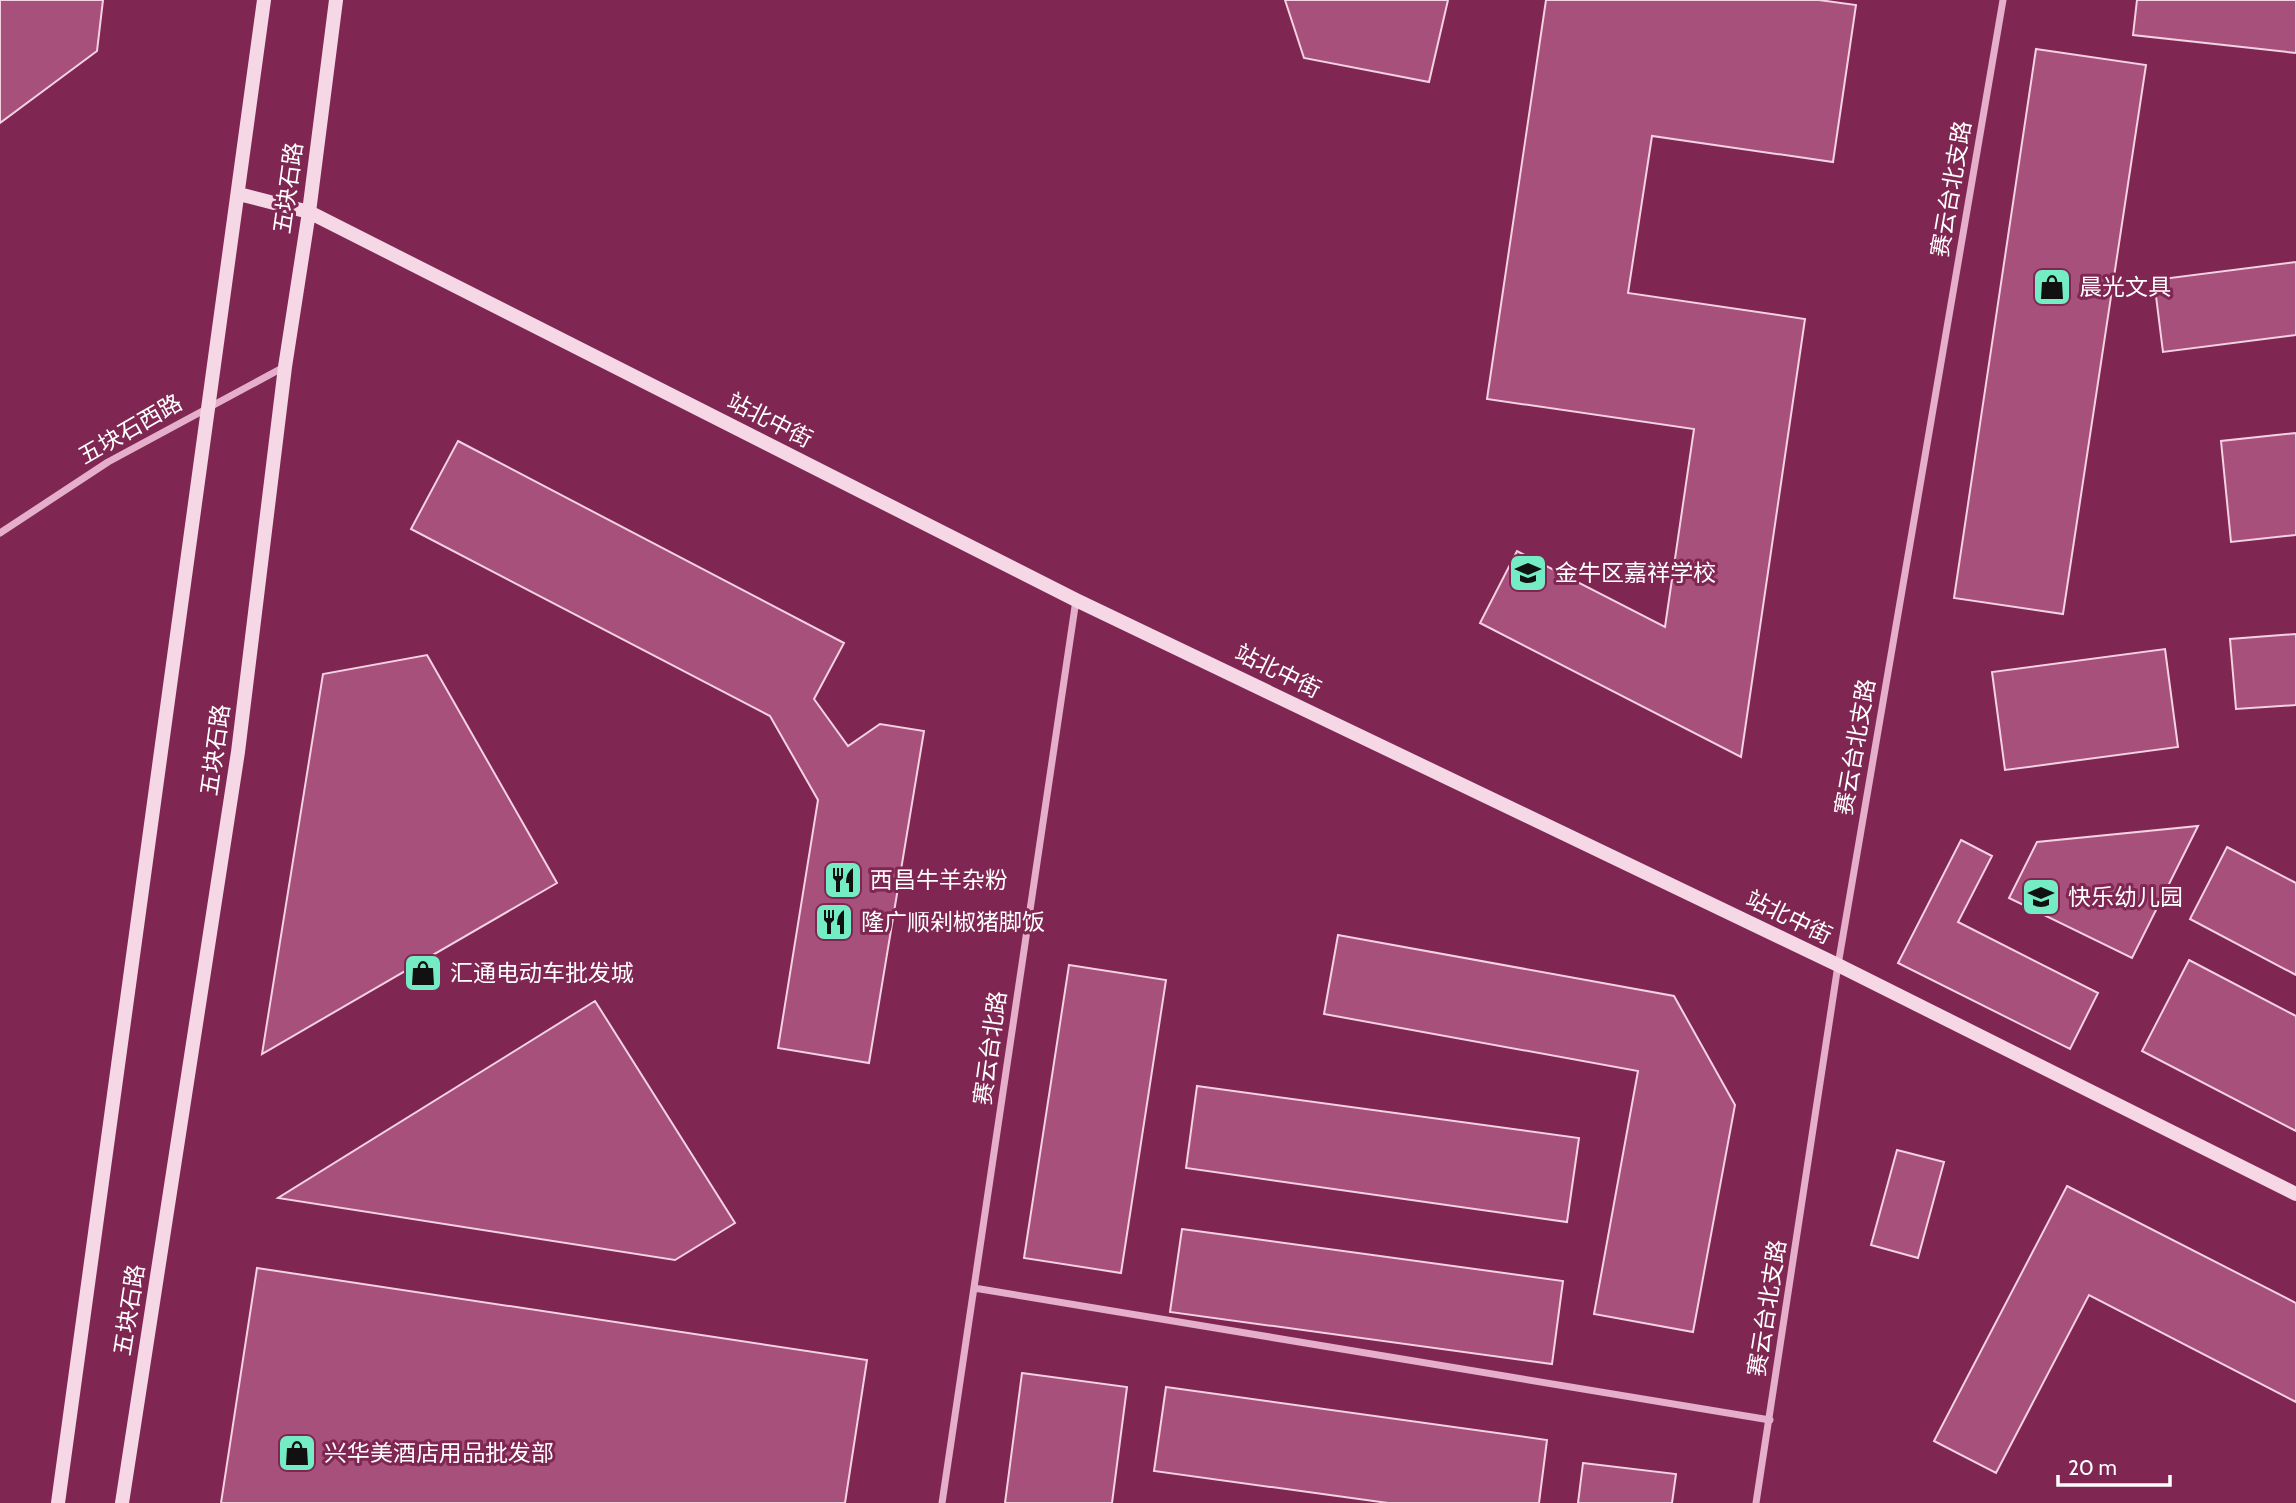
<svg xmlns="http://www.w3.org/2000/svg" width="2296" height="1503" font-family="Cabin,'Noto Sans SC',sans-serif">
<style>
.building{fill:#a8507c;stroke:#f4d1e3;stroke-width:2}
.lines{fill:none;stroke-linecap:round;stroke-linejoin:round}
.street{stroke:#e5aeca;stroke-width:7}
.secondary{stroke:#f5d7e6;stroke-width:14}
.labels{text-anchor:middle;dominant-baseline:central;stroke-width:6;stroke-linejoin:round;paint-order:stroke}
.street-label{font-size:23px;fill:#fff;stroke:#7f2752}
.poi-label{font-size:23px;fill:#fff;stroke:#7f2752;text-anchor:start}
</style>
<rect width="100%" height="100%" fill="#7f2752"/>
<path class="building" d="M0,0H103L97,51L0,123Z
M1285,0H1448L1429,82L1304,58Z
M1546,0H1819L1856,5L1833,162L1652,136L1628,293L1805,319L1741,757L1480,623L1517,551L1665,627L1694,429L1487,399Z
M2137,0H2296V53L2133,35Z
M2036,49L2146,65L2063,614L1954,598Z
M2296,262V335L2163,352L2154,280Z
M2296,433V535L2231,542L2221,441Z
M458,441L844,643L814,699L848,746L880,724L924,731L869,1063L778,1048L818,800L770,716L411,529Z
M2296,634V705L2236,709L2230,639Z
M2165,649L2178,747L2005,770L1992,672Z
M427,655L557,883L262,1054L323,674Z
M2198,826L2132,958L2009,898L2037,842Z
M1961,840L1992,856L1958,922L2098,993L2070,1049L1898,963Z
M2227,847L2296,883V975L2190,919Z
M1338,935L1674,996L1735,1105L1693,1332L1594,1314L1638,1071L1324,1014Z
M2189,960L2296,1016V1131L2142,1051Z
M1069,965L1166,980L1121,1273L1024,1258Z
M595,1001L735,1223L675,1260L278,1198Z
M1197,1086L1579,1138L1567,1222L1186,1168Z
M1897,1150L1944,1162L1918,1258L1871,1245Z
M2067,1186L2296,1303V1402L2089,1295L1996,1473L1934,1441Z
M1182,1229L1563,1281L1552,1364L1170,1312Z
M257,1268L867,1360L845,1503H221Z
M1022,1373L1127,1387L1112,1503H1005Z
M1166,1387L1547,1440L1539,1503H1388L1154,1471Z
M1583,1463L1676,1474L1672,1503H1578Z"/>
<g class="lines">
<path class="street" d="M0,533L108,462L284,367
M974,1288L1770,1420
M942,1503L1076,600
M1756,1503L1838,965L2003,0"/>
<path class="secondary" d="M239,194L309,212L1076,600L1838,965L2296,1194
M58,1503L264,0
M122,1503L238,752L285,367L309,212L336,0"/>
</g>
<defs>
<symbol id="shop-square" viewBox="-11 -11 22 22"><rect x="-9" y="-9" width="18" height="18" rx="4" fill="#74edc4" stroke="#7f2752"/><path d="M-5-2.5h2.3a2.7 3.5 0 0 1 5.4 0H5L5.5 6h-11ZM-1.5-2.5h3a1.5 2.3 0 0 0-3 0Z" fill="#111"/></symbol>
<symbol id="school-square" viewBox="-11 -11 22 22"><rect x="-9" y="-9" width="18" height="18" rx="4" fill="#74edc4" stroke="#7f2752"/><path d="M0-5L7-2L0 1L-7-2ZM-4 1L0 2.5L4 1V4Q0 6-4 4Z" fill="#111"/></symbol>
<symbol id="restaurant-square" viewBox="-11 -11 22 22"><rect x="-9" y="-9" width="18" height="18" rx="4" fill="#74edc4" stroke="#7f2752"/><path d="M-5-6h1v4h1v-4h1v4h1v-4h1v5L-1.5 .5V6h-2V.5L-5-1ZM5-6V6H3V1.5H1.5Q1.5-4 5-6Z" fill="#111"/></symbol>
</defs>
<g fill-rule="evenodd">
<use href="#shop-square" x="2030" y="265" width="44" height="44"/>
<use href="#school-square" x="1506" y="551" width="44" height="44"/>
<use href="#restaurant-square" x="821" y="858" width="44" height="44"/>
<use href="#school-square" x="2019" y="875" width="44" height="44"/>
<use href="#restaurant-square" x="812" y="900" width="44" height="44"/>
<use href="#shop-square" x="401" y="951" width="44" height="44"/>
<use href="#shop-square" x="275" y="1431" width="44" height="44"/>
</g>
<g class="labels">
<g class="street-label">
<text transform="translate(288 188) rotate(-82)">五块石路</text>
<text transform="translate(1951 189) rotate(-80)">赛云台北支路</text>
<text transform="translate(770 420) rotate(27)">站北中街</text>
<text transform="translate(130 429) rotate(-30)">五块石西路</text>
<text transform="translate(1278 671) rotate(26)">站北中街</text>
<text transform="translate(1855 747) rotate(-80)">赛云台北支路</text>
<text transform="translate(215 750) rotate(-82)">五块石路</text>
<text transform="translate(1789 917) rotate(26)">站北中街</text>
<text transform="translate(990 1048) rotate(-82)">赛云台北路</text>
<text transform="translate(1767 1308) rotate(-81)">赛云台北支路</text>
<text transform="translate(129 1310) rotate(-81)">五块石路</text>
</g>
<g class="poi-label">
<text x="2079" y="287">晨光文具</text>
<text x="1555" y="573">金牛区嘉祥学校</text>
<text x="870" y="880">西昌牛羊杂粉</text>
<text x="2068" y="897">快乐幼儿园</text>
<text x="861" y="922">隆广顺剁椒猪脚饭</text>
<text x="450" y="973">汇通电动车批发城</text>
<text x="324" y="1453">兴华美酒店用品批发部</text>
</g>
</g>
<path d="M2058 1475v10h112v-10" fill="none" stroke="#ffffff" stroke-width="3.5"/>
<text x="2068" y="1475" font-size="21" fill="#ffffff" stroke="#7f2752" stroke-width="5" paint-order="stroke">20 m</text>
</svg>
